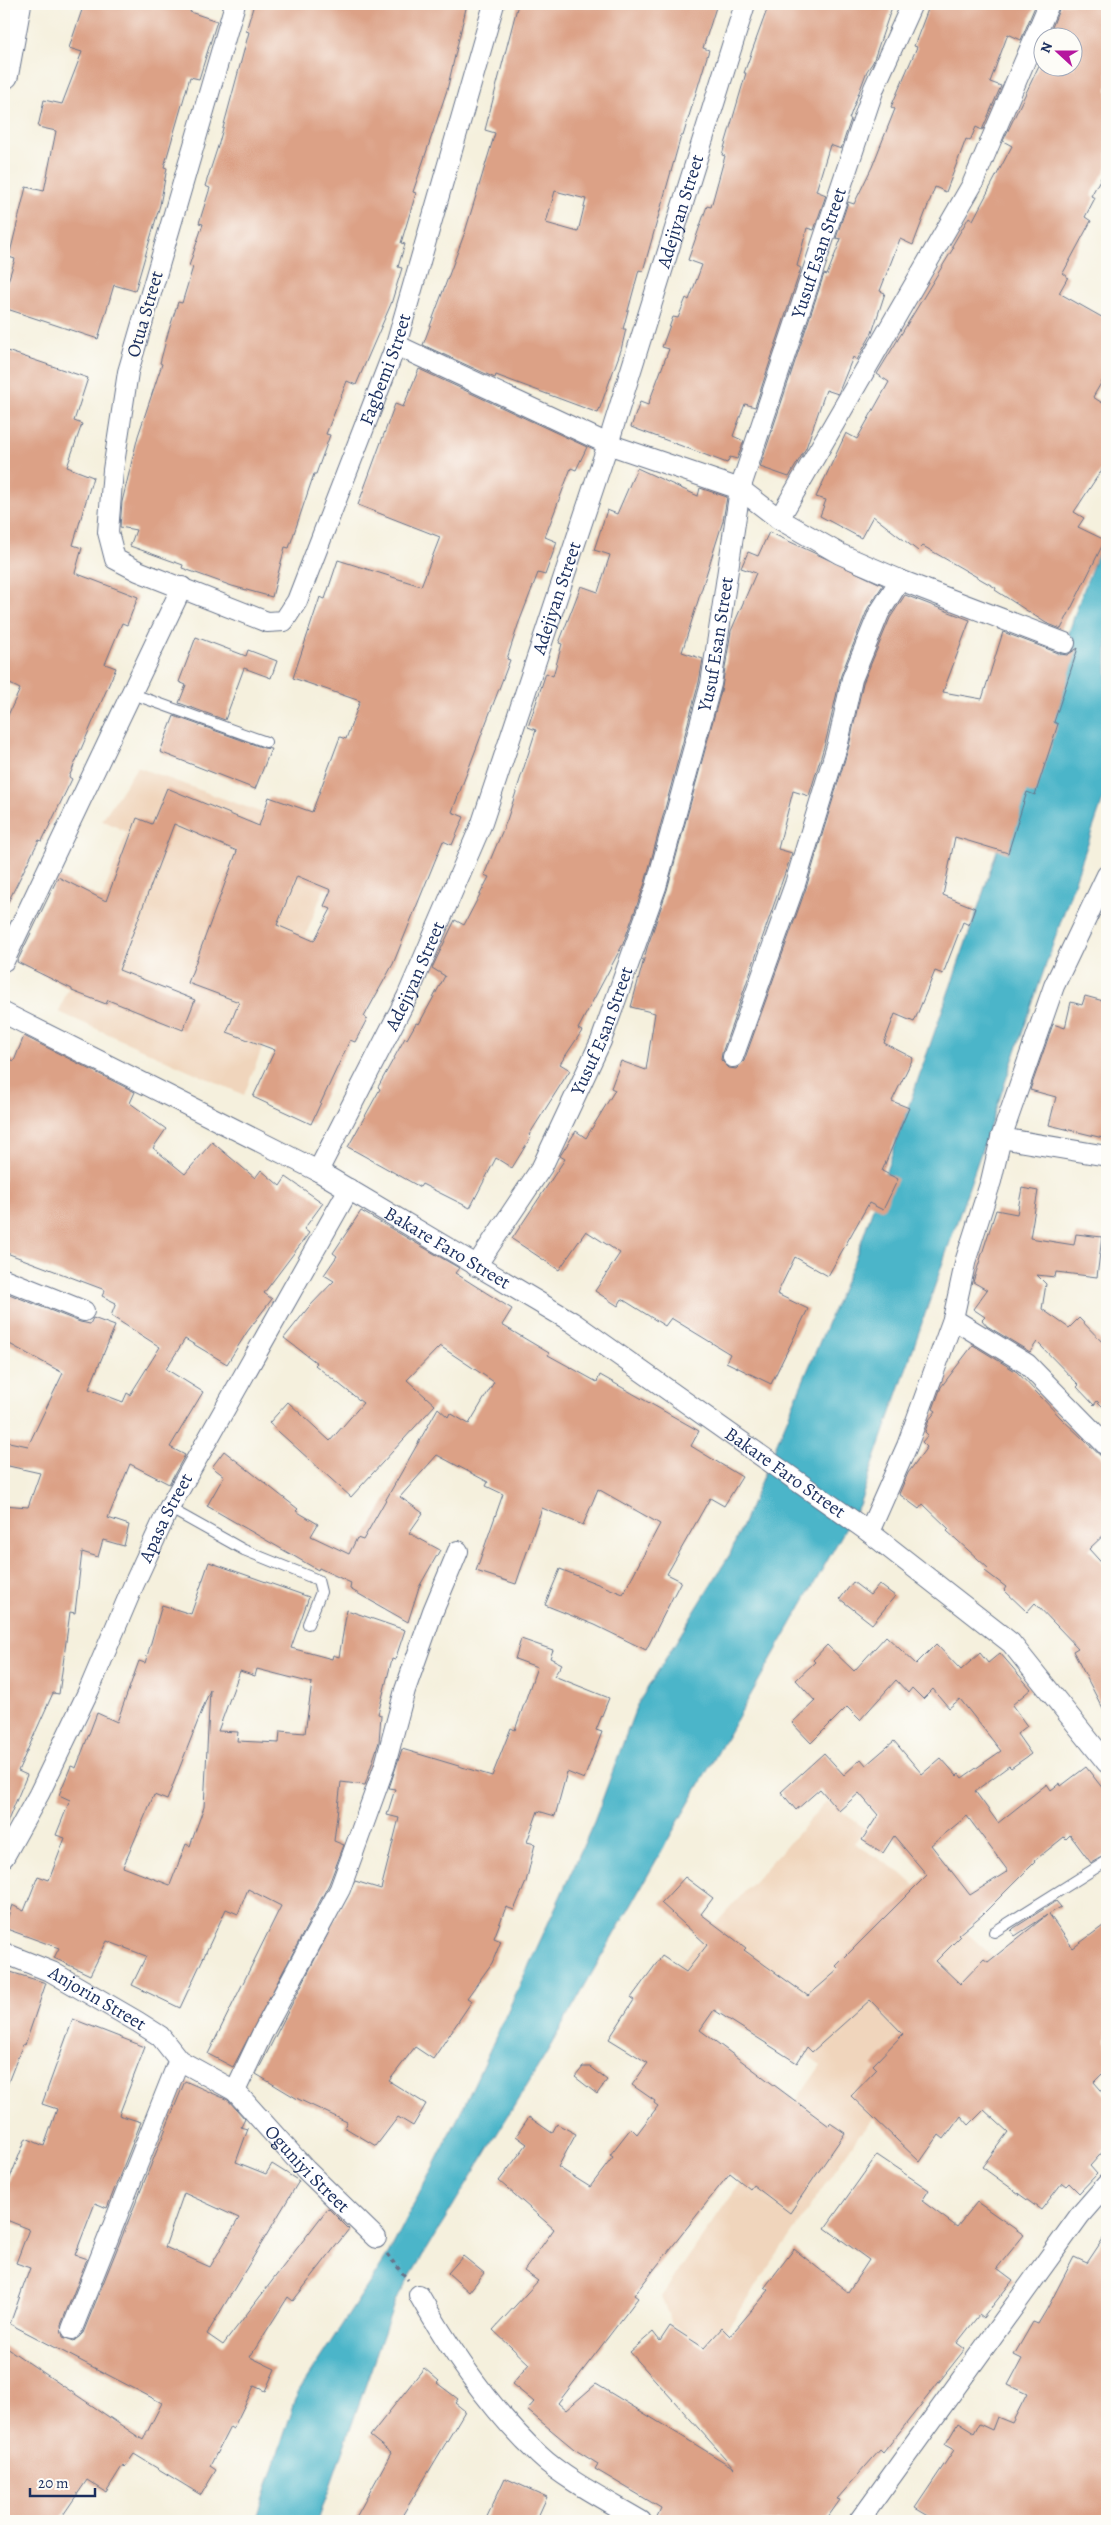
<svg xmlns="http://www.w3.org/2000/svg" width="1111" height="2525" font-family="Alegreya,serif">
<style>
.built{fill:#f0d5bc}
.water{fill:#4bb5c9;stroke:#337294}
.building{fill:#dca186;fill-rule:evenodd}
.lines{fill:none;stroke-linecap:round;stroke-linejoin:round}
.lane-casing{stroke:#67738a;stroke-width:12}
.street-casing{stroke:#67738a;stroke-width:22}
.secondary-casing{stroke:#67738a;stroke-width:30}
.path{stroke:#67738a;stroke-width:3;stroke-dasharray:4 4;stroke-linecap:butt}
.lane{stroke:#fff;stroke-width:10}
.street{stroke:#fff;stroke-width:20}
.secondary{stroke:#fff;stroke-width:28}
.labels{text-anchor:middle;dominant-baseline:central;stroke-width:4.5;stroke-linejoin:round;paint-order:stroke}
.street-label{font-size:19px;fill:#1b2f5e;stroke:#fdfcf7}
</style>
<rect width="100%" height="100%" fill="#fdfcf7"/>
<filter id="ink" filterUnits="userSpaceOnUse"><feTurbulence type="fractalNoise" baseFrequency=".02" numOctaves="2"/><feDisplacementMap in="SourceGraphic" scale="10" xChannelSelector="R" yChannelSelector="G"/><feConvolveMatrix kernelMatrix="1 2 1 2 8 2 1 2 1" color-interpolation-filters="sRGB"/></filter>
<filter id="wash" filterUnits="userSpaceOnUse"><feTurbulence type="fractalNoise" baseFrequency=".0096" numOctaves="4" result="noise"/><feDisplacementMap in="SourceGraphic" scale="20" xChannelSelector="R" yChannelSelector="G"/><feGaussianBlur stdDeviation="1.12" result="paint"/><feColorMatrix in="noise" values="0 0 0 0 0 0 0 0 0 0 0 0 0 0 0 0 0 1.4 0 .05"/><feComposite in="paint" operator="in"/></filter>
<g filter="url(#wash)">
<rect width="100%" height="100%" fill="#f5f0dd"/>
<path class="built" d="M137,767L342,842L244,1095L59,1012L127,832L102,820Z
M827,1801L866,1829L854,1843L901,1873L1012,1974L930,2053L859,2135L712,2350L672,2324L661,2297L821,2065L678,1965Z"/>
<path class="water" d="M1107,529V788L859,1505L547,2052L395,2301L318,2521H256L298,2392L389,2253L463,2108L546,1928L594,1822L637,1705L730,1554L858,1251L979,905L1079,602Z"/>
<g id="blocks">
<path class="building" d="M84,4H193L190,12L217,21L199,79L190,77L164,167L167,168L160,205L135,291L114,285L98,339L4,308V294L15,259L9,257L26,187L44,191L56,131L38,127L44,100L62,104L82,52L69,48Z
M254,4H467L447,90L413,192L416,193L401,243L405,244L398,267L402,268L391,304L356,385L347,381L326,434L330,435L316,474H314L289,548L285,547L272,597L232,586L182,568L183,565L130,546L136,530L120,527L122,502L138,436L162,364L160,363L168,333L178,302L182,303L193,267L189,266L203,224L199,223L210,188L205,186L219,143L249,32L246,31Z
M518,4H717L703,48L709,50L683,136H681L643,271L639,270L623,329H626L621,350L598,413L496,375L495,378L423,345L465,232L495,133L485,130ZM555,191L586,199L578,232L546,223Z
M769,4H893L873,62L867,71L849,119H851L841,149L830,145L816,191L826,195L814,230L807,228L797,266L801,268L755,407L745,404L733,436L744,441L737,459L730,457L727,463L631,427L640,402L648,405L669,349L662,347L670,325L673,317L678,318L686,298L689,300L702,265L688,260L707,206L711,207L725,156L722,155L746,73H744Z
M930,4H1036L1021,40L1008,34L990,82L1001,86L982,130L976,127L970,141L966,139L946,192L935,187L913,245L900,239L880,291L885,293L872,333L857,360L853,357L838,394L826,390L806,448L789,477L760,467L824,274L827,275L841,239L836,238L848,202L854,204L872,167L895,109L891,107L917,47L914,46Z
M1061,4H1107V167L1091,196L1095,198L1085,217L1091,221L1063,273L1068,277L1059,293L1107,320V373L1093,397L1107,406V462L1074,512L1084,518L1078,527L1105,540L1061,629L1046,623L995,590L996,588L923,546L918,551L873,516L861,538L820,516L826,500L816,497L846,433L857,439L889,382L877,374L954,247L952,246L969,217L973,220L1012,146L1003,141L1044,55V68H1074V38H1048Z
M4,350L88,378L74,421L82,424L67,467L93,477L73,545L82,548L75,573L138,597L127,625L122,623L105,664L116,668L69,777L72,779L42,841L39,840L4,910V724L20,689L4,681Z
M419,369L587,447L576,470L571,468L551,521L545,537L557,542L545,575L538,573L518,625L507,659L510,660L452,812L464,817L452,845L443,841L393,964L364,1017L367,1019L355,1042L350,1040L311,1124L253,1097L275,1050L227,1032L239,1002L188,983L237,851L174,824L119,970L195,1000L183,1030L108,1000L106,1004L72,991V989L17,962L58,877L106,901L137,818L152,824L167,788L259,826L269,797L312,812L340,737L346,739L360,701L293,678L320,597L325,599L338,560L421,586L440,537L358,505L395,404L403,407ZM297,876L331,890L324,906L331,909L314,941L277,925Z
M637,468L698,496L700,488L727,497L723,521L682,652L703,659L699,682L645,883L623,944L578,1029L582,1031L560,1064L570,1070L529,1135L531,1137L512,1168L496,1158L470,1208L422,1184L420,1187L348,1147L380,1089L378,1087L405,1038L407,1039L416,1023L419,1024L445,976L432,968L455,920L464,925L489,877L484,875L507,820L536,730L528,727L546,673L553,676L562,644L559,643L581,586L598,592L610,555L594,550L607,510L617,514Z
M769,532L883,585L868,608L841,675L826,740L809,796L793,791L778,849L792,853L722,1053L721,1060L729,1068L736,1069L744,1061L806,888L849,746L863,683L890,618L905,595L970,620L943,692L982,699L1003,632L1061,654L1067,655L1078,648L1054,722L1058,724L1035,795L1027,792L1008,853L955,837L943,895L975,908L969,925L963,922L943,974L935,971L914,1022L895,1014L884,1043L913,1058L892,1101L909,1108L882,1171L898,1179L883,1210L869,1203L828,1276L795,1257L777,1294L808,1309L771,1384L726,1362L730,1354L671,1318L665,1326L622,1299L618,1306L595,1291L620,1253L586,1231L559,1270L512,1239L565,1159L560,1156L576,1131L586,1138L615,1090L611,1088L621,1061L646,1070L655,1013L631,1007L647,948L667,890L722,687L731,631L756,573L741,568L748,552L758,556Z
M196,637L246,656L248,650L277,661L271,678L244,668L225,720L179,703L186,685L179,682Z
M174,716L264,748L271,749L255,789L160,752Z
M1085,996L1107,1002V1139L1049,1125L1056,1097L1030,1090L1053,1024L1065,1028L1071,1002L1082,1005Z
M24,1036L135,1092L130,1103L166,1129L153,1148L185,1174L212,1142L255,1178L261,1170L280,1186L286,1177L323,1203L304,1229L309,1233L264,1293L272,1299L247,1332L227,1364L185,1339L166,1369L203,1392L170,1447L185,1455L169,1484L130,1464L108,1518L129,1525L124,1546L103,1540L98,1557L82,1552L75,1613L70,1612L59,1694L53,1693L18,1771L27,1775L4,1830V1505L28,1507L40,1473L4,1465V1441L28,1446L63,1373L4,1341V1292L80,1322L90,1324L93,1318L115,1326L89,1389L123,1402L127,1393L130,1395L160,1347L111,1316L116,1303L102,1296L105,1290L4,1252V1056L14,1061Z
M1022,1188L1038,1191L1030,1238L1074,1245L1076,1234L1102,1237L1097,1277L1056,1272L1055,1277L1037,1275L1046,1284L1042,1309L1069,1328L1079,1318L1107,1347V1411L1097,1401L1094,1405L1077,1387L1079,1385L1037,1342L1030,1352L987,1326L982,1320L985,1317L973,1309L987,1290L973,1282L996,1210L1017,1214Z
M361,1211L459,1268L455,1273L512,1309L502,1325L549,1353L548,1355L597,1382L600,1375L699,1431L691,1446L742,1477L724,1506L710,1498L667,1574L681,1581L646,1650L595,1625L545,1605L560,1569L623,1594L660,1524L598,1489L583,1525L542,1508L516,1584L476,1571L503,1494L486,1486L488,1482L437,1455L400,1497L423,1513L409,1533L440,1550L419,1587L408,1622L350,1589L351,1583L319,1568L318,1570L207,1506L224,1476L212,1467L224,1451L298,1509L296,1511L318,1524L311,1536L349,1554L357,1538L363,1540L438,1408L448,1417L450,1413L469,1424L494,1382L440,1346L407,1380L435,1405L351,1497L269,1423L288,1402L330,1441L363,1403L315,1365L317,1363L284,1338L308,1308L334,1281L324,1275L337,1256L333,1253Z
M973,1345L1017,1372L1061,1418L1107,1462V1532L1089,1549L1107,1569V1717L1073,1651L1078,1648L1035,1603L1027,1612L1004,1590L1006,1587L985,1571L988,1568L947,1531L949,1529L923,1504L919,1509L899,1494L908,1473L927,1447L922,1442L928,1435L925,1432L929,1420L936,1411L933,1409L941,1387Z
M209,1562L309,1597L291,1648L332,1659L333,1655L339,1657L347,1610L405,1630L395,1660L392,1659L378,1714L381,1715L379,1742L365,1785L341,1782L334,1841L344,1845L329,1884L233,2067L208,2054L281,1906L248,1889L238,1914L226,1909L180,2008L132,1985L146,1956L107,1941L90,1975L54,1958L59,1948L4,1928L12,1905L24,1911L38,1876L49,1880L65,1838L56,1835L70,1800L59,1795L71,1766L76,1768L97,1713L117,1722L139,1661L145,1663L162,1605L191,1614ZM257,1669L312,1683L305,1733L280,1731L279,1743L237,1741L238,1732L218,1731L240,1671L255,1676ZM210,1690L204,1807L190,1846L186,1844L170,1885L123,1867L154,1795L167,1800Z
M853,1582L870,1595L879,1584L895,1596L872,1624L840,1599Z
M886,1636L916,1664L936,1644L961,1670L980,1653L988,1663L1000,1653L1031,1689L1012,1705L1027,1726L1017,1734L1031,1754L1011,1768L1009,1766L975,1791L998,1823L1047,1784L1051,1790L1060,1783L1061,1786L1086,1767L1107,1794V1854L1091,1863L1070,1835L1066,1839L1064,1837L1034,1861L1035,1862L982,1915L958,1935L960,1937L936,1961L960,1984L984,1959L988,1962L1047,1915L1015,1936L1011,1931L1014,1928L1056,1901L1061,1907L1049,1914L1073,1948L1107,1923V2069L1094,2082L1107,2097V2147L1090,2166L1097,2174L1079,2193L1069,2183L1066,2186L1062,2183L1041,2210L982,2167L1008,2132L984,2110L969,2125L961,2116L944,2139L939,2135L920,2162L851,2096L877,2069L873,2065L903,2034L870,2000L812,2052L807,2047L797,2063L714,2010L700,2030L829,2126L830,2123L845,2133L790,2213L753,2185L750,2189L730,2173L634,2295L638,2298L558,2403L566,2410L596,2384L734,2468L630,2352L653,2332L660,2341L670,2326L704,2348L722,2328L730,2336L769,2290L765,2287L794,2249L848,2292L869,2260L825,2228L877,2155L929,2190L922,2201L957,2227L977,2202L1024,2235L997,2268L1013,2280L983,2318L979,2315L957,2343L965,2349L883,2453L880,2450L837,2499L840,2500L825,2521H655L661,2508L595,2469L598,2464L574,2449L527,2410L534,2402L512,2384L529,2364L493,2330L538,2281L524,2271L554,2229L499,2181L527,2144L516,2136L529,2117L552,2133L557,2124L576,2134L558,2167L590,2187L613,2157L610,2155L631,2128L637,2134L658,2106L654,2103L655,2101L632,2085L648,2063L609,2039L634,2000L631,1998L662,1956L686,1972L707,1945L661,1903L685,1877L713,1898L701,1914L746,1948L744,1950L808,1996L839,1969L836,1966L927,1875L894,1836L883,1853L862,1840L878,1815L859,1793L839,1811L820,1789L796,1810L781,1792L824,1753L844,1775L861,1759L866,1765L894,1741L922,1774L941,1758L957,1776L959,1774L962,1778L1001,1751L960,1699L949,1708L933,1689L923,1699L912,1688L908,1693L896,1680L860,1720L847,1707L811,1743L792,1723L815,1701L796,1680L815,1662L813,1660L827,1645L854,1671ZM967,1816L1008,1871L970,1895L931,1845Z
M521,1639L553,1650L550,1658L562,1664L554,1676L609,1698L596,1730L602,1732L584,1779L567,1772L555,1816L538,1811L527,1842L535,1844L526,1882L514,1910L506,1907L494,1938L501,1941L492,1963L467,1998L472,2001L433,2059L415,2047L389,2081L426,2104L413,2126L398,2117L376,2146L344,2127L347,2122L296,2098L256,2074L355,1881L381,1889L399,1818L387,1815L395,1789L389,1788L402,1749L492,1776L511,1728L515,1730L537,1667L515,1659Z
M4,1970L46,1983L25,2045L23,2044L5,2090Z
M73,2019L145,2047L119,2115L141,2122L107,2208L95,2203L75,2255L87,2259L61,2325L63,2337L74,2341L83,2333L185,2081L228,2100L245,2119L241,2127L248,2129L236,2162L266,2174L272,2164L299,2181L207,2334L223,2345L328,2208L349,2229L293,2301L288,2297L250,2357L275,2369L265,2391L254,2386L233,2429L230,2427L210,2466L216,2470L201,2495L134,2454L125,2467L123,2465L106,2492L87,2480L59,2521H4V2346L143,2440L162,2403L10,2324L30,2268L16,2263L29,2229L4,2219V2193L26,2138L44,2146L57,2109L42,2104ZM184,2193L239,2218L210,2267L165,2247Z
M583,2067H590L607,2080L597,2094L575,2077Z
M1107,2233V2521H937L915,2508L954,2450L945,2445L958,2423L974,2433L979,2424L992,2430L997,2417L1012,2423L1027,2394L1008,2385L1022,2359L1014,2355L1033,2322L1038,2324L1047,2309L1074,2257L1087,2263Z
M463,2256L484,2273L469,2292L448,2273Z
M424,2368L439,2381L437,2383L458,2399L455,2403L465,2411L399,2521H354L391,2453L370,2436Z
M505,2478L547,2497L536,2521H485Z"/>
</g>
</g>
<g filter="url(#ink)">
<use href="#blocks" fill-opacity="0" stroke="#67738a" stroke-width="1"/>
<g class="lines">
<defs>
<path id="lane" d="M130,693L266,742
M169,1508L244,1550L318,1580L321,1592L308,1624
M994,1932L1107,1861"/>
<g id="street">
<path id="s1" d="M235,4L128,372L113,470L108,532L115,559L138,571L267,622L284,621L297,601L396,345L494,4"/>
<path d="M396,345L608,444L740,489L779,519L840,554L900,580L1065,643"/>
<path d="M779,519L972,185L1049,4"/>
<path d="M4,961L182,587"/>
<path id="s2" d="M4,1013L318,1171L572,1322L869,1532L1011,1643L1107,1763"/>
<path d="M733,1057L795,884L838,743L852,679L879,613L900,580"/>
<path d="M1001,1138L1107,1156"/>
<path id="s3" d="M318,1171L407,997L482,823L608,444L745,4"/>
<path id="s4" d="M476,1266L542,1167L601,1041L656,887L711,684L740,489L874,88L912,4"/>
<path d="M4,1279L84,1311"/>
<path d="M953,1319L1027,1364L1107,1446"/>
<path d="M869,1532L907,1446L953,1319L966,1259L991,1181L1001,1138L1054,986L1107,875"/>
<path id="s5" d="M4,1857L39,1794L89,1690L134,1584L169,1508L349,1189"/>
<path id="s6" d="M4,1953L52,1972L138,2022L160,2036L179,2060L235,2091L306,2170L376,2238"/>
<path d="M235,2091L262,2034L340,1889L385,1765L405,1690L433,1611L458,1551"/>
<path d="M419,2295C452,2353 490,2409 539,2455C564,2479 611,2503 641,2521"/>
<path d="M72,2329L179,2060"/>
<path d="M859,2521L1080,2215L1107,2184"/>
</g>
<path id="secondary" d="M4,75L17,4"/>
</defs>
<use href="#lane" class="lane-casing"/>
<use href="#street" class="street-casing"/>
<use href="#secondary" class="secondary-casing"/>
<path class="path" d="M387,2254L408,2280"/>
<use href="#lane" class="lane"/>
<use href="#street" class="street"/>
<use href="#secondary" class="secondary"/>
</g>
</g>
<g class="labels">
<g class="street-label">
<text stroke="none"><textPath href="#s3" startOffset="1028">Adejiyan Street</textPath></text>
<text stroke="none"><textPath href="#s4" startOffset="1078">Yusuf Esan Street</textPath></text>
<text transform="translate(145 314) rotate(-74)">Otua Street</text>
<text stroke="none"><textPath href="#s1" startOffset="1026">Fagbemi Street</textPath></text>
<text stroke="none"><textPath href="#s3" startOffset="622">Adejiyan Street</textPath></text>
<text stroke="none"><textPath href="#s4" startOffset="672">Yusuf Esan Street</textPath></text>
<text stroke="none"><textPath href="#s3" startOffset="218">Adejiyan Street</textPath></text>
<text stroke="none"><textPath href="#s4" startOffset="268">Yusuf Esan Street</textPath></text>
<text stroke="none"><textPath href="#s2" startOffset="502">Bakare Faro Street</textPath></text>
<text stroke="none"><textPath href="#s2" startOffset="908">Bakare Faro Street</textPath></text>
<text stroke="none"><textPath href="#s5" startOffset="376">Apasa Street</textPath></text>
<text stroke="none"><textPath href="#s6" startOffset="104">Anjorin Street</textPath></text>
<text stroke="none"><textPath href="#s6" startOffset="378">Oguniyi Street</textPath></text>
</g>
</g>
<rect width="1111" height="2525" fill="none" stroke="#fdfcf7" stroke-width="20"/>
<g transform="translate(1058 52) rotate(291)"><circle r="24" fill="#fdfcf7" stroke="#a3aaba"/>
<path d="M0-4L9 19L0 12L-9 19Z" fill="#b5179e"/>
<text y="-8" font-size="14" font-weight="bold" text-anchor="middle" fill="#1b2f5e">N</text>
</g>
<path d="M30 2488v8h65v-8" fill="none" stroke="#1b2f5e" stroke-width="2.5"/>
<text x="38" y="2488" font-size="15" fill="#1b2f5e" stroke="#fdfcf7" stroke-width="4" paint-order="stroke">20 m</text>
</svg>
